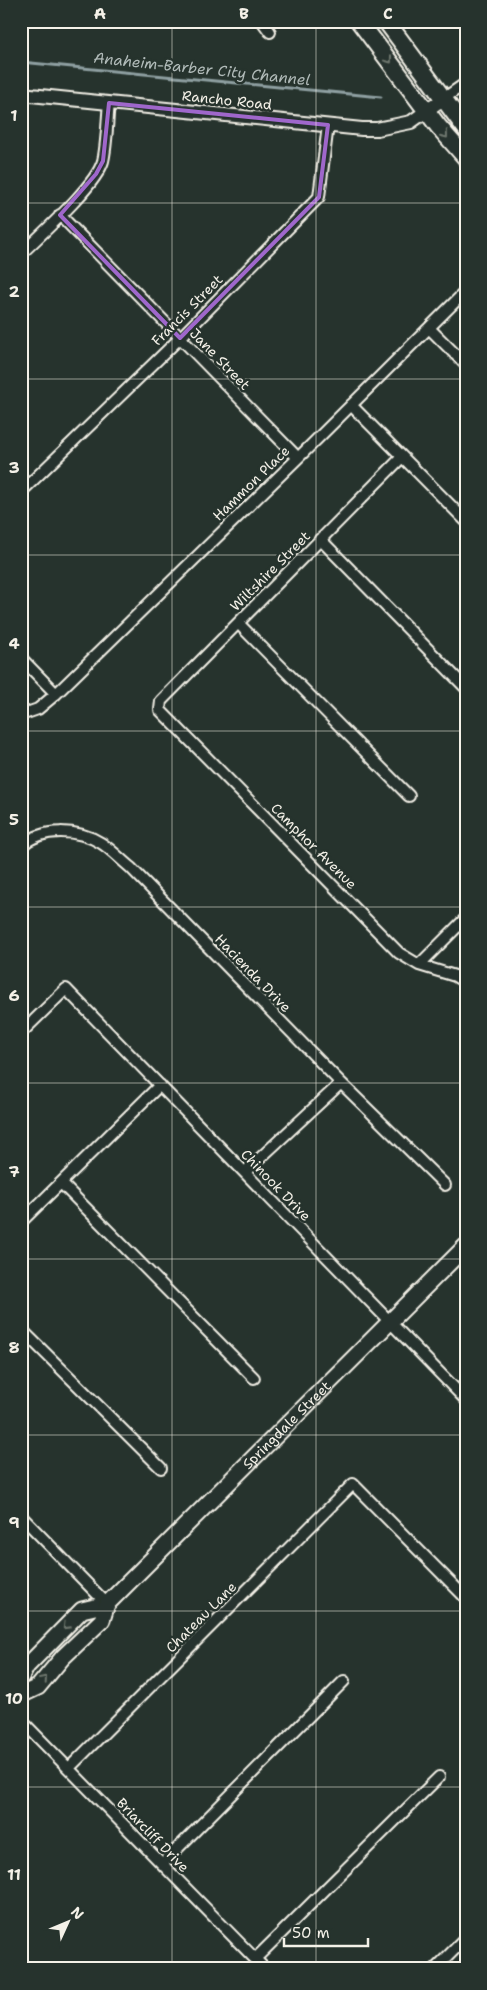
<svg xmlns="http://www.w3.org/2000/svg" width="487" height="1990" font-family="'Shantell Sans',sans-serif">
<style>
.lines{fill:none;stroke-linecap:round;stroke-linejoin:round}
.stream{stroke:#8fa0a2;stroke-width:3}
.minor-casing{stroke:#f4f1e8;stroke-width:14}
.tertiary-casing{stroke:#f4f1e8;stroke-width:16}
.secondary-casing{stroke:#f4f1e8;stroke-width:19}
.primary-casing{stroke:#f4f1e8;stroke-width:20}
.minor{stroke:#26332d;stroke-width:10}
.tertiary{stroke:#26332d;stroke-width:12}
.secondary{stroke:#26332d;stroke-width:15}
.primary{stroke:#26332d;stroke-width:16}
.oneway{stroke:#6e766e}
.marked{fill:none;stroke:#9f67cb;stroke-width:4;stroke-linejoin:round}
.grid{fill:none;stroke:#f4f1e8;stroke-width:1;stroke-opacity:0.55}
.labels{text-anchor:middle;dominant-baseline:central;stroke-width:5;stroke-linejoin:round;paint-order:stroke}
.street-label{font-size:14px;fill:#f4f1e8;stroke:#26332d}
.water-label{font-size:15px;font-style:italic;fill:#b1bbb9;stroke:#26332d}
.neatline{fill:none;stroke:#f4f1e8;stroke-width:2}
.grid-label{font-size:16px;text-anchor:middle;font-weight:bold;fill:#f4f1e8}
</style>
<rect width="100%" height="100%" fill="#26332d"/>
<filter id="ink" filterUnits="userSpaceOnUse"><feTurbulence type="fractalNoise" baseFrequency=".02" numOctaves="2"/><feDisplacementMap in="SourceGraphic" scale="10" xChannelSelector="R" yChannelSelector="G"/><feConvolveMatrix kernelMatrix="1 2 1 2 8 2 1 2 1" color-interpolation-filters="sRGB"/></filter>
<g filter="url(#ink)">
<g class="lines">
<path class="stream" d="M21,62L381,97"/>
<defs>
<path id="minor" d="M262,21L270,32
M443,99L466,83
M60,215L298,458
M21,254C41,234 96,186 103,161C107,144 107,121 109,103
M429,328L466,365
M351,405L466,521
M402,457L161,701L160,710L399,953L419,965L455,976L466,983
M21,492L180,338L319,197L328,125
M320,539L466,688
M238,623L409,796
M21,658L56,694
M21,715L38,709L56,694L298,458L466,291
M21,846C43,827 77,829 101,843C111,849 121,860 131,868L341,1083L445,1185
M419,965L466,918
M21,1033L66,989L466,1400
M245,1172L341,1083
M61,1183L254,1378
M21,1222L160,1085
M21,1329L161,1468
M21,1516L107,1604
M21,1720L265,1969
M69,1768L353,1484L466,1598
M162,1864L344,1681
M255,1959L439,1777
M21,1964L26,1969
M435,1969L466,1938"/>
<path id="tertiary" d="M21,94L362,129H377L411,122L443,99"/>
<g id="secondary">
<path d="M21,1677L27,1666L82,1610L107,1604"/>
<path id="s1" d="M21,1695L38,1687L63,1657L102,1620L107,1604L466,1246"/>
</g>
<path id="primary" d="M359,21L438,126L466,158
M386,21L466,129"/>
</defs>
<use href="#minor" class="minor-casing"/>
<use href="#tertiary" class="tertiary-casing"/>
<use href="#secondary" class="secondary-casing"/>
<use href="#primary" class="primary-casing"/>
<use href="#minor" class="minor"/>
<use href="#tertiary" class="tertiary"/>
<use href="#secondary" class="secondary"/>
<use href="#primary" class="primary"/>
</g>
<defs><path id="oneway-chevron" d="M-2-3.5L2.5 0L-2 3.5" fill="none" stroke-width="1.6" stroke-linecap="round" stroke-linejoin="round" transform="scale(1.25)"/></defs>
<g class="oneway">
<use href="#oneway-chevron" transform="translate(389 60) rotate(53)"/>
<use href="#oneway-chevron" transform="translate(445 135) rotate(51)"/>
<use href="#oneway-chevron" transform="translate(66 1626) rotate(134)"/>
<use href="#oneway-chevron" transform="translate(44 1679) rotate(-49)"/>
</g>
</g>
<path class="marked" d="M109,103L328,125L319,197L180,338L60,215L96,174L103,161Z"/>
<path class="grid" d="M172,21V1969M316,21V1969M21,203H466M21,379H466M21,555H466M21,731H466M21,907H466M21,1083H466M21,1259H466M21,1435H466M21,1611H466M21,1787H466"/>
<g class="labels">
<g class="street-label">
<text transform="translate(227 100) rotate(6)">Rancho Road</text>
<text transform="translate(187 310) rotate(-45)">Francis Street</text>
<text transform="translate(220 359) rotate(46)">Jane Street</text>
<text transform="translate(251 483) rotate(-44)">Hammon Place</text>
<text transform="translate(270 571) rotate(-45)">Wiltshire Street</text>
<text transform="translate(314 846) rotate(45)">Camphor Avenue</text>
<text transform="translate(253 973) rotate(46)">Hacienda Drive</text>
<text transform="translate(276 1185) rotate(46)">Chinook Drive</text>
<text stroke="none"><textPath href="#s1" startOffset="382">Springdale Street</textPath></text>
<text transform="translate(201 1617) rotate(-45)">Chateau Lane</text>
<text transform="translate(153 1835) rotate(46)">Briarcliff Drive</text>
</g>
<g class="water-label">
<text transform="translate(202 69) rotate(6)">Anaheim-Barber City Channel</text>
</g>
</g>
<rect width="487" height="1990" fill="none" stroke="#26332d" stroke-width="55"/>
<g transform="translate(68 1922) rotate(46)" stroke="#26332d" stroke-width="4" paint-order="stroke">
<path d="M0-4L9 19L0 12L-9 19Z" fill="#f4f1e8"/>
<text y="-8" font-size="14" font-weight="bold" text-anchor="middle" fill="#f4f1e8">N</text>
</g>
<path d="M284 1938v8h84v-8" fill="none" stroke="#f4f1e8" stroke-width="2.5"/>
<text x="292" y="1938" font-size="15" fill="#f4f1e8" stroke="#26332d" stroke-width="4" paint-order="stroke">50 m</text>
<rect x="28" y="28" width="432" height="1934" class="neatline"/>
<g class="grid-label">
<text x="100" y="19">A</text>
<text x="244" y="19">B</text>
<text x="388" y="19">C</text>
<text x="14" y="121">1</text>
<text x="14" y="297">2</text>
<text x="14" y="473">3</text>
<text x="14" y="649">4</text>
<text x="14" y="825">5</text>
<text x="14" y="1001">6</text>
<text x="14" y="1177">7</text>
<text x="14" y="1353">8</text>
<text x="14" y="1528">9</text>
<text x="14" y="1704">10</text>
<text x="14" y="1880">11</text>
</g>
</svg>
